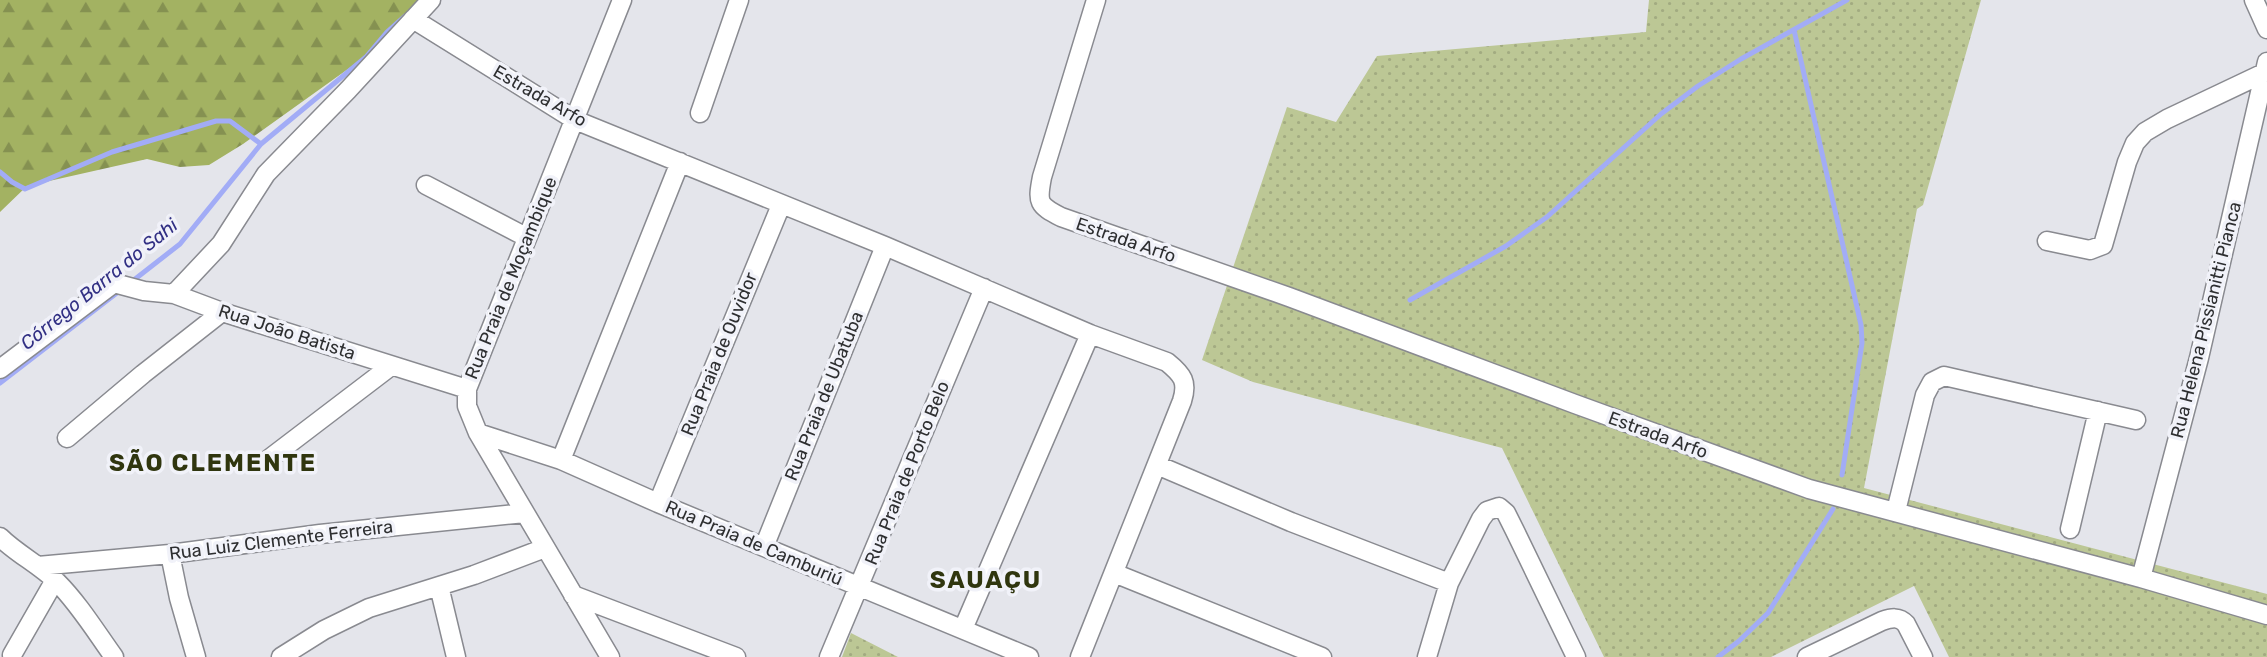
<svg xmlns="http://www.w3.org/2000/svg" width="2267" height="657" font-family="Rubik,sans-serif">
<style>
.grass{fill:url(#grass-dots)}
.forest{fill:url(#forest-firs)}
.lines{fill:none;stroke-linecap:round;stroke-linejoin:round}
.stream{stroke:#a2acf6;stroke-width:5}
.minor-casing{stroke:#898a90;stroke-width:21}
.minor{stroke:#fff;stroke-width:18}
.labels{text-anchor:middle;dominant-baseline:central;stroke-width:7;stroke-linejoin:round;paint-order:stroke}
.street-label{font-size:18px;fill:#2e2f31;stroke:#f1f2f9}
.water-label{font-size:19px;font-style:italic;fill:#323084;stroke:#f1f2f9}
.district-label{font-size:24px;font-weight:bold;letter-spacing:2px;fill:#30360f;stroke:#f1f2f9}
</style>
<defs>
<pattern id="grass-dots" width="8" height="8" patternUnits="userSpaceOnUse" patternTransform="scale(1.75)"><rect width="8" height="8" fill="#bcc795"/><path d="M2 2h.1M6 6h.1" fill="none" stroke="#a2ab81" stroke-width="1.8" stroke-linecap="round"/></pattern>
<pattern id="forest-firs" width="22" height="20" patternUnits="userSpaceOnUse" patternTransform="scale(1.75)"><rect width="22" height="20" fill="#a3b262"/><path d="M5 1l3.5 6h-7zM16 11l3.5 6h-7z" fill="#859151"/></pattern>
</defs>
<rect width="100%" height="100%" fill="#e4e5eb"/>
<path class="grass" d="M1649,0H1981L1923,205L1917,209L1864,488L2267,594V657H1949L1914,586L1771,657H1604L1502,448L1253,382L1202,360L1287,107L1336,122L1377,56L1646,32Z
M851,633L898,657H842Z"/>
<path class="forest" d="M0,0H431L411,21L355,64L243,144L209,165L180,167L147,159L27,186L0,212Z"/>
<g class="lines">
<path class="stream" d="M1794,30L1861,325L1862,343L1842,475
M0,172L12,182L25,189L112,152L216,121H230L261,144
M130,283L180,244L261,144L366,57L387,32L405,16
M1410,300L1506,246L1547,217L1661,114L1698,86L1741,59L1847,0
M0,383L122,289
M1718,657L1739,641L1768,613L1833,509"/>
<defs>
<path id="minor" d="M1096,0L1042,177C1037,203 1038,205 1061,217L1289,297L1575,404L1809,489L2141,578L2267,615
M2254,0L2267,29
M413,19L575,120L885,246L1090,334L1167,362C1183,375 1188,382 1182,401L1080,657
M700,113L739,0
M426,185L526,237
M2047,241L2090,250L2103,245L2127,162L2135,143L2145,132L2167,119L2264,73
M174,294L221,244L266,174L348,90L431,0
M0,369L114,283L144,291L174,294L222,312L467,389
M478,433L561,460L658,503L1029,657
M67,438L143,374L222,312
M561,460L680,162
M265,462L391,366
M1157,465L1291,522L1449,583
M658,503L781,205
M1896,511L1925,395L1932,382L1944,376L2136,420
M2070,529L2098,411
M0,537C17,554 40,565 57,582C79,604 96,632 114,657
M764,547L885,246
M170,554L179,598L196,657
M38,566L170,554L320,534L525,513
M1114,573L1322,657
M2141,578L2199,358L2267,62
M439,586L456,657
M573,595L736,657
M963,629L1090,334
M12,655L55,580
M281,657L324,630L369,608L474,575L545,548
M610,657L478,433L467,406V389L622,0
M829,657L984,288
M1427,657L1449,583L1481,519L1487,511L1499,507L1506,513L1515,531L1576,657
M1807,657L1882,621C1891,618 1899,616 1906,624L1923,657"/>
</defs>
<use href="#minor" class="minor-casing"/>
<use href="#minor" class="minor"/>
</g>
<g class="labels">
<g class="street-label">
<text transform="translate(540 96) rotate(30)">Estrada Arfo</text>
<text transform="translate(1126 240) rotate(19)">Estrada Arfo</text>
<text transform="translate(511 278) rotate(-68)">Rua Praia de Moçambique</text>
<text transform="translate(2206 320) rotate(-76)">Rua Helena Pissianitti Pianca</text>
<text transform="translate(287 332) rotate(18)">Rua João Batista</text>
<text transform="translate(719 354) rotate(-68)">Rua Praia de Ouvidor</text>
<text transform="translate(824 396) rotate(-68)">Rua Praia de Ubatuba</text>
<text transform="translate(1658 435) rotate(20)">Estrada Arfo</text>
<text transform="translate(907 473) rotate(-68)">Rua Praia de Porto Belo</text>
<text transform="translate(281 540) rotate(-7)">Rua Luiz Clemente Ferreira</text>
<text transform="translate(754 543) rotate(23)">Rua Praia de Camburiú</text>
</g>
<g class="water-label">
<text transform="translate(99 284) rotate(-39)">Córrego Barra do Sahi</text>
</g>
<g class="district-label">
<text x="213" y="463">SÃO CLEMENTE</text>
<text x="986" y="580">SAUAÇU</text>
</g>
</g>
</svg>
